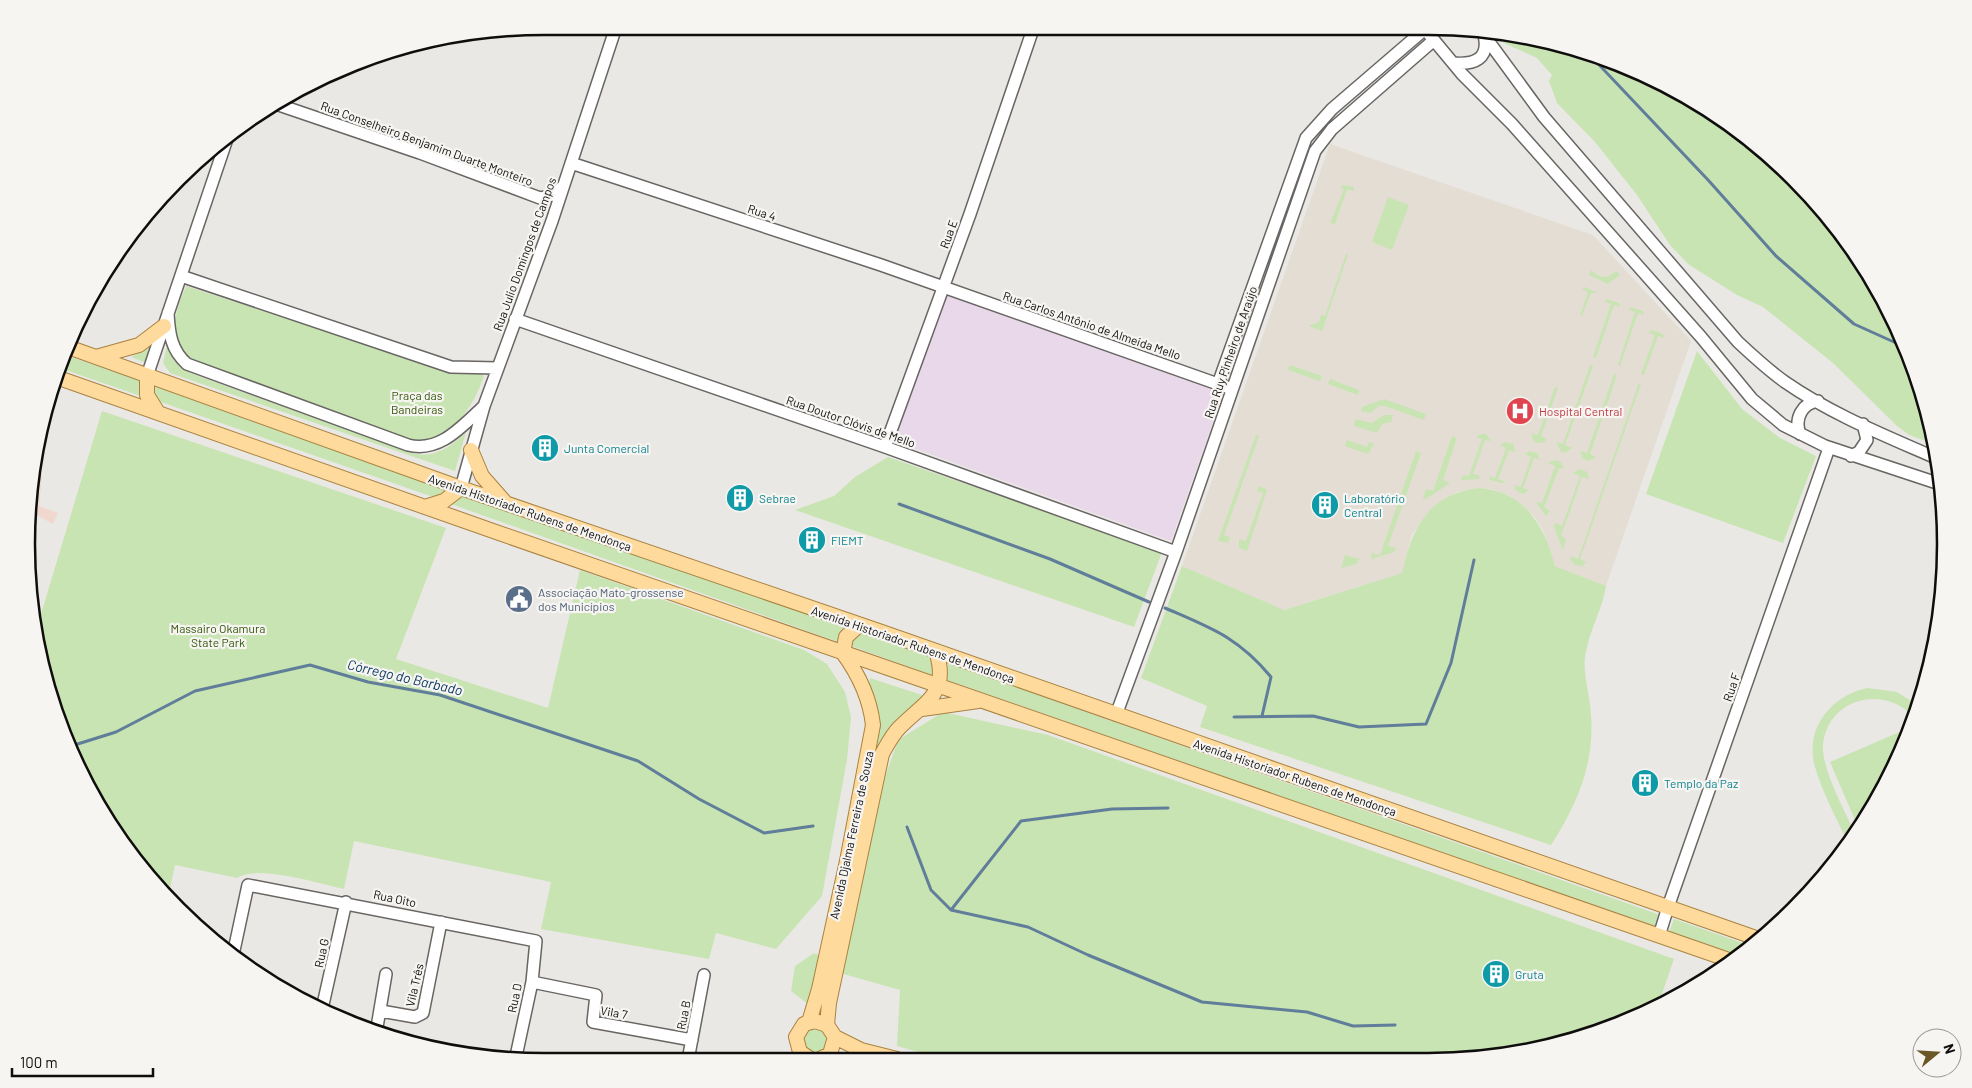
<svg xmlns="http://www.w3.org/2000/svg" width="1972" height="1088" font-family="Barlow,sans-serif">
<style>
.commercial{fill:#e9d8ea}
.built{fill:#e4ddd3}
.education{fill:#f1d8cf}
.green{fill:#c8e4b3}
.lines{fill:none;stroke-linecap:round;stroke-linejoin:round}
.stream{stroke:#607d9a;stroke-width:3}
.minor-casing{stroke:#686563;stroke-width:14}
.major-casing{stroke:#aa8240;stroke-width:16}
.minor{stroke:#fff;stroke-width:11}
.major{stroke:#feda9d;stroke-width:14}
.labels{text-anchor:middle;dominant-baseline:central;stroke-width:4.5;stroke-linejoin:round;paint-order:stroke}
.street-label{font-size:12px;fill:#0f0e0d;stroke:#f7f5f2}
.park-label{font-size:12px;fill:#325408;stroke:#f7f5f2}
.health-label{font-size:12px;fill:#be3a42;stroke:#f7f5f2;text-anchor:start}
.culture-label{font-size:12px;fill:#0d838f;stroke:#f7f5f2;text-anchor:start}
.service-label{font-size:12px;fill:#4e5e75;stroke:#f7f5f2;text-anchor:start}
.water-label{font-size:14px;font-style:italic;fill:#0e3c64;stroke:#f7f5f2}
.rim{fill:none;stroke:#0f0e0d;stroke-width:2.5}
</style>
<rect width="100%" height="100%" fill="#eae8e4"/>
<path class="commercial" d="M947,290L1224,390L1171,541L894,441Z"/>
<path class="built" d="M1330,144L1593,235L1691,341L1606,586L1555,566L1543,530L1534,516L1510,496L1491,489L1479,488L1457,492L1442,500L1412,534L1402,573L1283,610L1182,566Z"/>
<path class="education" d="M35,452L42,477L39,506L58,513L53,524L36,515L29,525L31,477Z"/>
<path class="green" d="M1497,34L1594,54L1687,96L1770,155L1834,224L1836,231L1849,245L1892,315L1928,410L1934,444L1909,435L1897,426L1833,363L1763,307L1737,295L1688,264L1670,245L1637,195L1595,142L1557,103L1549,81L1552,75L1537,58L1504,43Z
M1342,185L1354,187V191L1347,189L1335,224L1330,223L1344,189L1341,188Z
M1388,197L1409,205L1392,250L1372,242Z
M1346,254L1348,255L1322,331L1309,326L1319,322L1321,315L1325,316Z
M1591,270C1600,279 1607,279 1616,271L1620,275L1608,284L1589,275Z
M186,286L448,371L479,372L484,376C471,413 454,431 418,445L188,360C168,334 174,315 186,286Z
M1584,287L1598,293H1591L1582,316H1580L1588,292L1582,289Z
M1607,299L1619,303L1620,307L1614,305L1596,358L1593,357L1611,304L1605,302Z
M1631,307L1643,311L1644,315L1638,313L1620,366L1618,365L1635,312L1629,310Z
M1651,330L1663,334L1664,338L1658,336L1644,375L1641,374L1655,335L1649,333Z
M152,342L146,363L131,357L142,351Z
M167,345L174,361L190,373L416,454C436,458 453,445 466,432L455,471L170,373L163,363Z
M1697,351L1742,409L1780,438L1816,456L1783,543L1646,494Z
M65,355L144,382L143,397L60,368Z
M1290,365L1322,376L1320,381L1288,370Z
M1590,365L1593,366L1565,445L1572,448L1566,452H1561L1556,442L1563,444Z
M1614,374L1617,375L1590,454L1596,457L1588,461L1583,459L1580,451L1587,453Z
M1330,379L1359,390L1358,395L1328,384Z
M1639,383L1641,384L1580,559L1586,562L1583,566L1575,565L1570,559L1571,556L1578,559Z
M153,385L452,490L436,498L158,401L154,398Z
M1555,387L1558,388L1541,436L1547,439L1544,442L1536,443L1532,438V433L1538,435Z
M1384,399L1426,414L1424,420L1385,406H1379L1370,413L1361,411L1362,407Z
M102,411L446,528L396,659L548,708L580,570L804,650L827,664L845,692L851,717L847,760L822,896L776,949L716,933L709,959L541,929L551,882L354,841L344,889C319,884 257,864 237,878L175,865L168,898C131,861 83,790 65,741C54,710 46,677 36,645L35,634Z
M1384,415H1393L1391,422L1382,424L1377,433L1354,426L1356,419L1372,423Z
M1481,434H1486L1491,441L1485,440L1473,474L1480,476L1479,479L1461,480L1463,475L1469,476L1482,439L1476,437Z
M1256,435L1259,436L1224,535L1230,537L1228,543L1218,541Z
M1452,436L1457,438L1443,480L1450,483L1426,499H1423L1426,489L1433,491Z
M1347,440L1367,447L1369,442L1374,444L1368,454L1345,446Z
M1505,442L1513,444L1516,452L1509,450L1498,479L1506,482L1502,483L1490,480L1489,476L1495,478L1506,448L1500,445Z
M1416,451L1421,453L1388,546L1396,548L1394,552L1371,559L1372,553L1380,555Z
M1529,451L1537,453L1540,460L1534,458L1523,488L1529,490L1523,494L1516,490L1514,485L1521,487L1531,457L1525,454Z
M888,457L1162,552L1134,627L795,510L834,496L855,477Z
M1555,460L1561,462L1564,469L1559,468L1544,507L1550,511L1546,516L1536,502L1542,503L1555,466L1548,463Z
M1580,469L1587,472L1589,479L1582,477L1561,536L1566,539L1563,550L1554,527L1555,523L1562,526L1580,476L1573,473Z
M1258,486L1267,490L1247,551L1239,548V539L1246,541L1263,493L1257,491Z
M1479,488C1525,491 1545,527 1555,566L1606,586C1602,610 1590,629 1586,652C1582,669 1588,688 1590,705C1597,758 1579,802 1551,845L1200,727L1207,706L1141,678L1182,566L1284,610L1402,573C1412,528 1428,494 1479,488Z
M461,493L846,627L841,643L448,503Z
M1345,555L1359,559L1357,564L1341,568Z
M855,631L934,658L937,677L846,644Z
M948,663L1660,915L1657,927L944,679Z
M870,678L925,696L906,715L859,823C866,789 879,753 879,719C879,707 866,689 870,678Z
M1868,688L1897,692L1919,706L1915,719C1886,683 1827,698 1823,745C1822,771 1844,808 1854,832L1847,841C1836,817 1822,792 1815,767C1804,729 1831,695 1868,688Z
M943,712L1048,735L1674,959L1659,1002L1595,1034L1495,1057L943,1059L897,1046L900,990L840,973L884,780L898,740Z
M1911,727L1876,803L1858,827L1830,762Z
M1674,919L1751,946L1738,956L1669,932Z
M814,953L820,956L809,1005L791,991L795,966Z
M803 1040a13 13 0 1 1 26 0a13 13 0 1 1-26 0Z"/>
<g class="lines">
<path class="stream" d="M1587,52L1709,181L1776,256L1854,324L1905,347
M899,504L1050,559L1149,602
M1165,608C1211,628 1238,637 1271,677L1262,716
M1234,717L1313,716L1359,727L1426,724L1451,663L1474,560
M68,747L116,732L195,691L310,665L368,682L440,695L638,761L699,799L764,833L813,826
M907,827L931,890L951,910L1021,821L1112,809L1168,808
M951,910L1028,927L1088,955L1202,1002L1307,1012L1353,1026L1395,1025"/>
<defs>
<path id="minor" d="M1423,27L1462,74L1512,124L1701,337L1752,399L1783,425L1825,446L1940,484
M1481,31L1544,117L1738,342C1753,356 1768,370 1785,382C1831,414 1886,436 1936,458
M1453,63C1474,65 1490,59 1484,35
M276,104L420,153L540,198L553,195L563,186
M571,163L881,265L1232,389
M181,276L451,367L498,368
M168,313C169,333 171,350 187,364L408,445C440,453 462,426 483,407
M515,319L885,447L1176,552
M147,376L229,133
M1218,384L1306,138L1332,109L1425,29
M1800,434C1794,419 1802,403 1818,401
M885,447L970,214L1033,29
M1851,456L1859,452L1867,440L1863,424
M461,488L484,406L552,221L615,30
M1116,715L1176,552L1315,151L1332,129L1434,40
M1659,936L1668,907L1829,448
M233,955L248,885L536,941L532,982L515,1061
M532,982L596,995L593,1022L692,1040
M322,1009L346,902
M381,1011L415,1017L423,1013L441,922
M376,1033L386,974
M688,1060L704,975"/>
<path id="major" d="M68,347L461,488L882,632L1759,939
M96,357L139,345L164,326
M147,376V395L157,411
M56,377L496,532L1732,961
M471,450L482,476L504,501
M425,507L444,501L461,488
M922,709L978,701
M809,1022L819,989L847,861L873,725C870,698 859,675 843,653L846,637L859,625
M827,1025L829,1003L882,754C887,745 892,735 899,728C925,701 950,695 936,651
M835,1037L861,1050L897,1059
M812,1060L800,1052L796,1037L804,1024L815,1021L827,1025L835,1037L830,1054L818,1060"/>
</defs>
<use href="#minor" class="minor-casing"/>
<use href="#major" class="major-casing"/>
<use href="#minor" class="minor"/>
<use href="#major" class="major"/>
</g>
<defs>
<symbol id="hospital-disc" viewBox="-11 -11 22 22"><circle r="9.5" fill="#e0444e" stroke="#f7f5f2"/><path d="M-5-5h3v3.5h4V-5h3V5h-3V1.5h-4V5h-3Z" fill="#fff"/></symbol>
<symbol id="building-disc" viewBox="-11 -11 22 22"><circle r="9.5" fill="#0f9aa8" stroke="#f7f5f2"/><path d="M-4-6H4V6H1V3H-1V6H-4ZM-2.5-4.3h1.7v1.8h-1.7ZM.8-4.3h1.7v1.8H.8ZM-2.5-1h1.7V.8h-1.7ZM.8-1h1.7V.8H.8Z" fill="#fff"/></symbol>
<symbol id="civic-disc" viewBox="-11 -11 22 22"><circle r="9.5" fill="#5c6f8a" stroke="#f7f5f2"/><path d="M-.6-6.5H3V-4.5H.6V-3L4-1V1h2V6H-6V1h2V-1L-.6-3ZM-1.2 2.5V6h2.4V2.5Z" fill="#fff"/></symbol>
</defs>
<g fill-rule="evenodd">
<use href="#hospital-disc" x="1504" y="395" width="32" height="32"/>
<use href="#building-disc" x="529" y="432" width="32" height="32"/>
<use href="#building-disc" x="724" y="482" width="32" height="32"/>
<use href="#building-disc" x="1309" y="489" width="32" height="32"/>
<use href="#building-disc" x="796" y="524" width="32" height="32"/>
<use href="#civic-disc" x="503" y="583" width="32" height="32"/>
<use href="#building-disc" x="1629" y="767" width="32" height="32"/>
<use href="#building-disc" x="1480" y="958" width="32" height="32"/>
</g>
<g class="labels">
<g class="street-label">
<text transform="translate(427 143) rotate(20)">Rua Conselheiro Benjamim Duarte Monteiro</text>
<text transform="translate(762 212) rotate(18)">Rua 4</text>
<text transform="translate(948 234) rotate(-70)">Rua E</text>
<text transform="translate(524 254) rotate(-70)">Rua Julio Domingos de Campos</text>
<text transform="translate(1092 325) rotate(19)">Rua Carlos Antônio de Almeida Mello</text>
<text transform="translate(1230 352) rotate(-71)">Rua Ruy Pinheiro de Araújo</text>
<text transform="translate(851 421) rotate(19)">Rua Doutor Clóvis de Mello</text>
<text transform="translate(530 512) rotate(19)">Avenida Historiador Rubens de Mendonça</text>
<text transform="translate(913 644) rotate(19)">Avenida Historiador Rubens de Mendonça</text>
<text transform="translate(1731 687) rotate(-71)">Rua F</text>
<text transform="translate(1295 777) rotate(19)">Avenida Historiador Rubens de Mendonça</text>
<text transform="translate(851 835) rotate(-78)">Avenida Djalma Ferreira de Souza</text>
<text transform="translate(395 898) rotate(12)">Rua Oito</text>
<text transform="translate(321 953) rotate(-78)">Rua G</text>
<text transform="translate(414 985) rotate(-77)">Vila Três</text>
<text transform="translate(514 998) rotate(-78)">Rua D</text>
<text transform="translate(614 1012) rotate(10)">Vila 7</text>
<text transform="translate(683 1015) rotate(-79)">Rua B</text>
</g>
<g class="park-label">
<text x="417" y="395">Praça das<tspan x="417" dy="14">Bandeiras</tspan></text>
<text x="218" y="628">Massairo Okamura<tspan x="218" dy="14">State Park</tspan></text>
</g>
<g class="health-label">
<text x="1539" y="411">Hospital Central</text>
</g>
<g class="culture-label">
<text x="564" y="448">Junta Comercial</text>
<text x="759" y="498">Sebrae</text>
<text x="1344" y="498">Laboratório<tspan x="1344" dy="14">Central</tspan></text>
<text x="831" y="540">FIEMT</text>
<text x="1664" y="783">Templo da Paz</text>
<text x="1515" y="974">Gruta</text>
</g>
<g class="service-label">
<text x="538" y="592">Associação Mato-grossense<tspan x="538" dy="14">dos Municípios</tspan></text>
</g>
<g class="water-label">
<text transform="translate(405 677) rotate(13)">Córrego do Barbado</text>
</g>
</g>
<path d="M0 0H1972V1088H0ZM544 35H1428A509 509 0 0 1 1937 544V544A509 509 0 0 1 1428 1053H544A509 509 0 0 1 35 544V544A509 509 0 0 1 544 35Z" fill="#f7f5f2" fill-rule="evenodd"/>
<path class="rim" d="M544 35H1428A509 509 0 0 1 1937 544V544A509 509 0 0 1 1428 1053H544A509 509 0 0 1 35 544V544A509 509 0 0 1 544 35Z"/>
<g transform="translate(1937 1053) rotate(72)"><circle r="24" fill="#f7f5f2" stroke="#9a9996"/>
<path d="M0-4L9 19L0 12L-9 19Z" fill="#695826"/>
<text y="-8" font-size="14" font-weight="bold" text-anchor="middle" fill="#0f0e0d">N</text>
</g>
<path d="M12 1068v8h141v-8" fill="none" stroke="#0f0e0d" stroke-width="2.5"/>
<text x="20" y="1068" font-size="15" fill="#0f0e0d" stroke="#f7f5f2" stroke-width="4" paint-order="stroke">100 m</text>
</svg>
